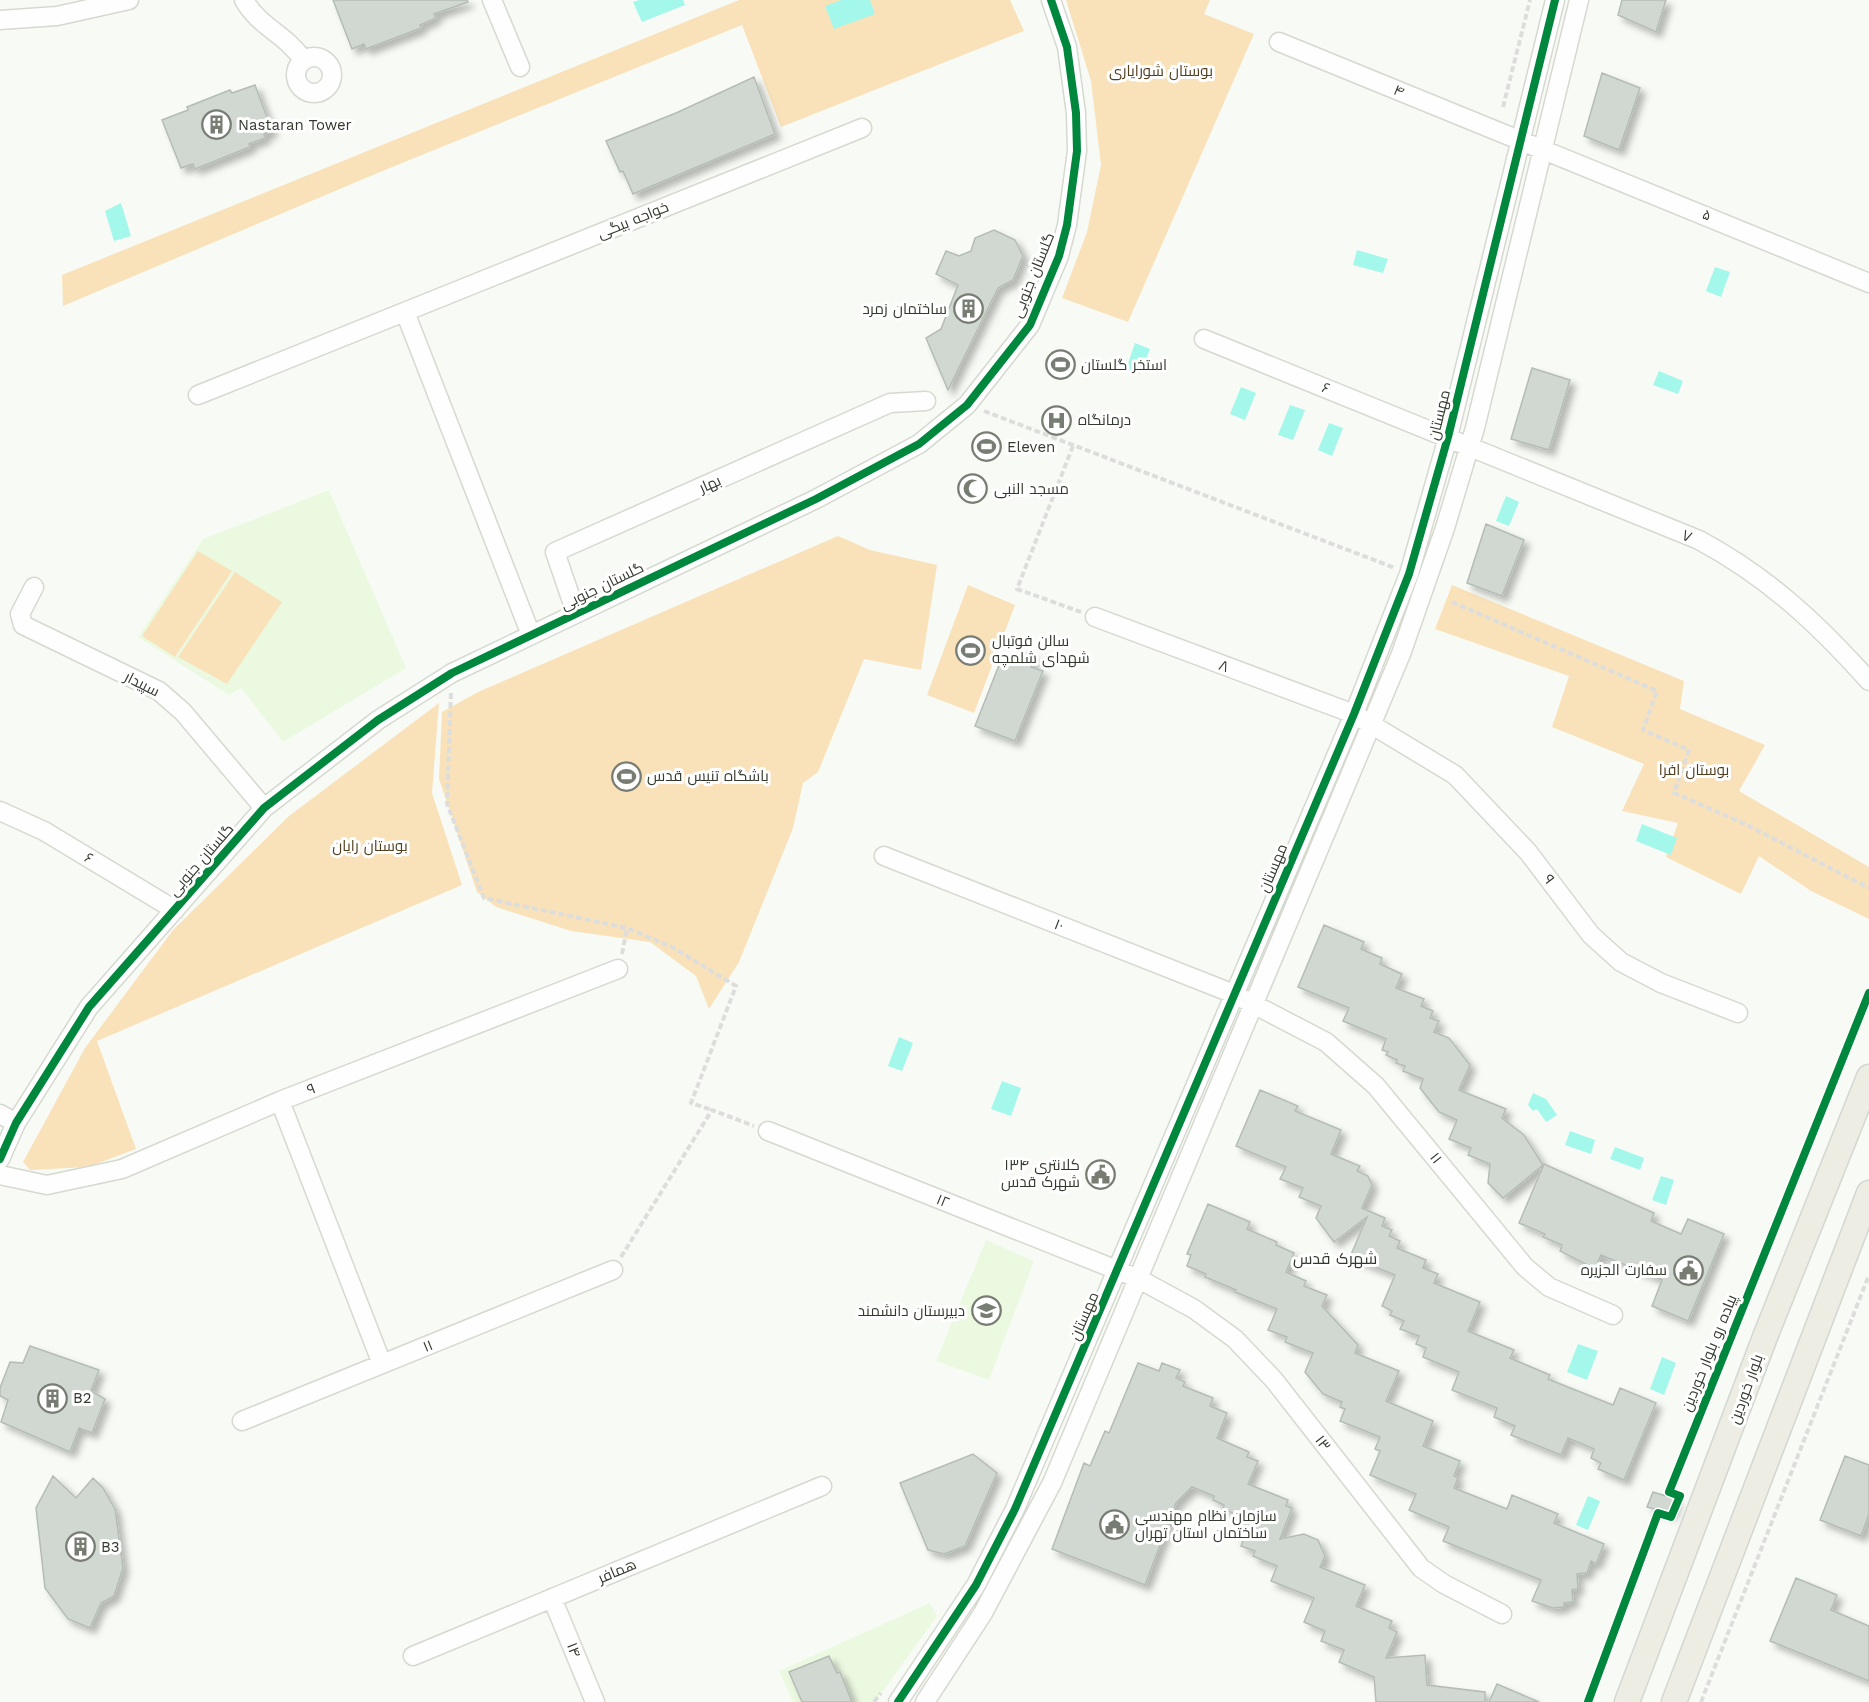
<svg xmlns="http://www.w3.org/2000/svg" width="1869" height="1702" font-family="'Work Sans',Cairo,sans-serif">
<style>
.built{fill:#ecf9e1}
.green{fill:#f9e2ba}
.water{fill:#a3f8eb}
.building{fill:#d1d8d2;stroke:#b5bcb6;stroke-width:1.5;filter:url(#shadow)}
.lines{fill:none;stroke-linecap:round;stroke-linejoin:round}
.minor-casing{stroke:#d5d9d0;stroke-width:21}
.major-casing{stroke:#d4d6d1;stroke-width:27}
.path{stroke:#dddedc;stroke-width:4;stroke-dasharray:6 3;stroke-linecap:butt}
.minor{stroke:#fefefe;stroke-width:18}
.major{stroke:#edede4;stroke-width:24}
.cycleway-casing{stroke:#fff;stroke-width:11}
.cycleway{stroke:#00873e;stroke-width:8}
.labels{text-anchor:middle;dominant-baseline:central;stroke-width:6;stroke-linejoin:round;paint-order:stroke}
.park-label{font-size:15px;fill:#523d1c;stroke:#fff}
.street-label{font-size:15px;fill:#32392d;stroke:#fff}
.poi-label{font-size:15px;fill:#32392d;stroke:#fff;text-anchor:start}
.neighbourhood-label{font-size:16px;fill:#32392d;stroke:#fff}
</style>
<defs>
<filter id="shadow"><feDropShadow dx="5.5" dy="5.5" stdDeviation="3" flood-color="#0004"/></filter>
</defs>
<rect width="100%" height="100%" fill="#f8fbf5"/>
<path class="built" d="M329,490L406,668L283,742L241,688L229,695L138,637L203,539Z
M986,1240L1034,1261L989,1380L936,1361Z
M930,1603L937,1616L875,1702H793L779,1671Z"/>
<path class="green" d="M739,0H1010L1024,31L781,127L742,25L380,172L63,306L62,275Z
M1066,0H1210L1204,14L1254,34L1128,322L1062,298L1087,232L1101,165L1091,81Z
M838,536L870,550L937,565L921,670L864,659L818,772L803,783L793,828L739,962L709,1009L696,976L650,942L571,931L496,907L477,892L439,779L442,712L478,692Z
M198,551L232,571L175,657L142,636Z
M235,572L282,602L227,684L178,657Z
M968,585L1015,605L974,713L927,695Z
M1452,585L1684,681L1680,709L1765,745L1739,791L1869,867V919L1811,891L1759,856L1741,894L1666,857L1678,823L1622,811L1644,764L1552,727L1569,676L1435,629Z
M439,703L432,793L462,885L97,1041L136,1149L88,1167L30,1170L23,1162L85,1048L173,930L289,816Z"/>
<path class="water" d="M639,0H683L685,5L642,22L633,2Z
M841,0H870L875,14L834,29L825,6Z
M121,203L131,236L114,241L105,211Z
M1357,250L1388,259L1383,273L1353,265Z
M1715,267L1730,272L1721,297L1706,291Z
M1135,343L1150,349L1140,374L1126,369Z
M1659,371L1683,381L1678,394L1653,385Z
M1241,387L1256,393L1245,420L1230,414Z
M1290,405L1305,410L1293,440L1278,435Z
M1329,423L1343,428L1332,456L1318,450Z
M1506,496L1519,502L1509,526L1496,521Z
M1642,824L1677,838L1671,855L1636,841Z
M899,1037L913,1043L902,1071L888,1066Z
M1002,1081L1021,1088L1011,1116L991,1109Z
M1533,1093L1546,1099L1557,1115L1546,1122L1537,1109L1533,1111L1528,1105Z
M1570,1131L1595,1140L1591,1154L1565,1145Z
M1615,1147L1644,1158L1640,1170L1610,1159Z
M1661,1176L1674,1180L1666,1205L1652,1200Z
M1578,1344L1598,1351L1587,1380L1567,1372Z
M1662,1357L1676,1363L1664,1395L1650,1389Z
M1588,1496L1600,1501L1588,1530L1576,1525Z"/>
<path class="building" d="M333,0H467L468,2L434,14L436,18L420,25L421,28L366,49L364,44L352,49Z
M1622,0H1666L1656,32L1618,15Z
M1602,73L1640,88L1619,150L1584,136Z
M754,77L775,134L633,194L623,171L620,172L606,141L676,113Z
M255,85L272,131L264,134L265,138L249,144L250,147L195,169L193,164L181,168L162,120L188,110L187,107L230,90L232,93Z
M994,230L1015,240L1023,256L1013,280L998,288L948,390L926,338L941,329L958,285L936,274L946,251L959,256L971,251L975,238Z
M1532,368L1570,380L1549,450L1511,439Z
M1486,524L1524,540L1502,596L1467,583Z
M1021,651L1035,656L1031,667L1043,671L1015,741L975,726L1003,655L1017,660Z
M1324,925L1364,942L1361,949L1382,958L1380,964L1402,974L1396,988L1424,999L1421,1006L1433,1011L1430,1018L1439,1021L1434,1032L1449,1038L1470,1065L1459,1090L1506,1109L1502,1118L1524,1135L1543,1165L1503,1198L1488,1183L1490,1164L1468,1155L1471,1148L1449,1139L1457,1120L1439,1112L1420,1088L1423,1079L1403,1071L1405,1066L1396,1063L1397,1060L1386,1055L1388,1052L1382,1050L1386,1039L1343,1021L1349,1008L1298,987Z
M1260,1090L1298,1106L1295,1111L1341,1130L1331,1154L1360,1166L1357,1171L1368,1176L1372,1185L1362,1208L1385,1218L1382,1226L1392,1230L1389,1236L1400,1241L1397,1248L1426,1260L1423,1268L1438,1274L1434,1283L1480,1302L1468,1331L1514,1350L1510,1358L1550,1375L1548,1379L1613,1405L1620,1388L1656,1403L1624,1480L1598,1469L1601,1463L1591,1458L1594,1449L1568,1438L1561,1455L1511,1435L1515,1426L1494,1417L1497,1408L1452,1390L1459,1372L1423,1357L1426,1348L1416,1344L1419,1336L1400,1329L1404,1321L1390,1315L1392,1311L1382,1306L1395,1275L1350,1257L1367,1217L1334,1242L1316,1218L1321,1206L1299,1197L1303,1188L1280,1179L1286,1167L1236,1146Z
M1544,1164L1654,1213L1651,1221L1681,1234L1688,1219L1724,1234L1688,1321L1652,1306L1662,1280L1601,1255L1595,1269L1560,1251L1562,1245L1543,1237L1545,1234L1519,1223Z
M1208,1204L1250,1222L1247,1229L1277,1242L1276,1245L1294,1253L1286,1272L1306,1281L1304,1286L1327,1295L1322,1306L1358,1345L1355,1353L1399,1371L1386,1401L1433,1421L1423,1446L1460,1461L1454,1476L1458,1478L1454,1488L1507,1509L1512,1495L1558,1514L1554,1523L1604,1544L1596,1564L1591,1561L1587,1573L1577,1574L1578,1589L1572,1590L1573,1602L1564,1603V1607L1553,1608L1532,1601L1541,1580L1443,1541L1449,1527L1409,1510L1416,1494L1370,1475L1380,1451L1375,1449L1380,1437L1340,1421L1345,1409L1340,1407L1342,1402L1323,1394L1305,1372L1313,1353L1285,1342L1287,1337L1268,1330L1277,1309L1235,1292L1236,1290L1205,1277L1206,1274L1187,1266L1191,1255L1187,1254Z
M30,1346L99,1370L91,1391L105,1399L92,1433L79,1428L70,1452L1,1422L8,1400L0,1396V1388L10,1362L23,1363Z
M1138,1363L1159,1371L1162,1363L1180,1370L1176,1378L1185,1382L1183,1386L1213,1398L1210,1406L1227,1413L1217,1438L1249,1452L1247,1457L1258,1461L1248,1484L1288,1500L1286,1506L1292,1508L1280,1539L1304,1534L1318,1540L1325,1556L1320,1567L1365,1585L1356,1606L1392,1621L1389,1628L1397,1632L1386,1658L1425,1655L1427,1685L1485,1692V1702H1376L1374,1677L1339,1662L1344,1650L1321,1641L1325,1631L1304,1622L1314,1598L1271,1581L1277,1566L1253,1556L1255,1551L1241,1546L1243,1541L1237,1538L1245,1518L1223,1509L1224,1505L1213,1500L1214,1496L1192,1487L1176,1503L1145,1585L1052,1549L1084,1463L1090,1466L1105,1431L1109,1433Z
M973,1454L997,1473L965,1546L944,1554L928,1550L900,1483Z
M1845,1456L1869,1465V1514L1861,1536L1820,1520Z
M53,1476L76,1498L93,1478L103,1488L115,1509L123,1568L114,1596L101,1603L90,1628L68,1619L45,1588L36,1508Z
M1653,1492L1676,1499L1671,1514L1647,1507Z
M1796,1578L1837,1595L1831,1610L1869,1626V1681L1770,1641Z
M829,1656L837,1673L840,1672L852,1702H802L789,1672Z
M1497,1684L1539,1702H1489Z"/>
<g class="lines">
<defs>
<path id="minor" d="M244,0C259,27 287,35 303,60
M492,0L520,67
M0,20L57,16L129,0
M1279,42L1869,283
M296 75a18 18 0 1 1 36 0a18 18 0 1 1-36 0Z
M405,312L531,635
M1204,339L1699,540C1768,577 1817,623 1869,681
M198,395L862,128
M34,587L20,614L23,625L159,691L183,712L264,808
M576,613L555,552L890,403L926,401
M1095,617L1354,714L1455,775L1528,852L1591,935L1621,962L1661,983L1738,1013
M0,811L44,831L175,910
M884,856L1234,994L1326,1042L1376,1086L1525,1267L1549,1287L1613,1315
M280,1101L382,1364
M0,1114L16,1123
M768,1131L1137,1278L1194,1309L1235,1339L1274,1380L1421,1568L1444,1584L1502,1614
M0,1159L16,1123L89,1007L264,808L378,720L452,673L816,499L919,444L967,405L1030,325L1059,256L1067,225L1077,151L1076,113L1067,47L1051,0
M0,1175L47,1185L122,1169L280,1101L618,969
M242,1421L613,1270
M552,1598L595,1702
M413,1656L822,1486
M898,1702L976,1585L1015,1509L1354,714L1409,574L1448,437L1555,0
M925,1702L983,1613L1052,1483L1401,654L1445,528L1475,428L1579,0"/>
<path id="major" d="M1627,1702L1765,1337L1869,1077
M1674,1702L1869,1193"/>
</defs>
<use href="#minor" class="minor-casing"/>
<use href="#major" class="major-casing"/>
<path class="path" d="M1503,107L1530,0
M984,411L1395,568
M1073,446L1017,589L1081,612
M1452,602L1657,691L1643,730L1689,750L1674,793L1745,824L1869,888
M451,693L447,804L484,898L627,928L672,947L736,986L691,1103L712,1110
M622,954L627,928
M621,1257L712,1110L754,1126
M874,1702L881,1693
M1701,1702L1869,1275"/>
<use href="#minor" class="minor"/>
<use href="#major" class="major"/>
<defs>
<path id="cycleway" d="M0,1159L16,1123L89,1007L264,808L378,720L452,673L816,499L919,444L967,405L1030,325L1059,256L1067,225L1077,151L1076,113L1067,47L1051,0
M898,1702L976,1585L1015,1509L1354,714L1409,574L1448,437L1555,0
M1588,1702L1658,1513L1671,1517L1680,1496L1669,1492L1869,993"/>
</defs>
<use href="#cycleway" class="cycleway-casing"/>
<use href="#cycleway" class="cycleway"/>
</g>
<defs>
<symbol id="building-ring" viewBox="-11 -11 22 22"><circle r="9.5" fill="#fff" stroke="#777d73" stroke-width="1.5"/><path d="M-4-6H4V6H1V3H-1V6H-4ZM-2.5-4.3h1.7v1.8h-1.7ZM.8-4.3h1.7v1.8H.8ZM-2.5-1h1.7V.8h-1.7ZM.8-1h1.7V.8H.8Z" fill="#777d73"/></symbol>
<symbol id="stadium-ring" viewBox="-11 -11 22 22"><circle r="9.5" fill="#fff" stroke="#777d73" stroke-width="1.5"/><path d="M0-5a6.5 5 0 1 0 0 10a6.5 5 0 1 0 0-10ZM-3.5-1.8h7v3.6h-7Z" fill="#777d73"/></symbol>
<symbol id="hospital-ring" viewBox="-11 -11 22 22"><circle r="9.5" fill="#fff" stroke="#777d73" stroke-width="1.5"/><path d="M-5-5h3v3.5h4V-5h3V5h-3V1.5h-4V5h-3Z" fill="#777d73"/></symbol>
<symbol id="mosque-ring" viewBox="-11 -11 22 22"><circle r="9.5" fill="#fff" stroke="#777d73" stroke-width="1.5"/><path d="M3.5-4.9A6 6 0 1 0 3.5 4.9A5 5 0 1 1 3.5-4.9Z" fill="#777d73"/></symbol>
<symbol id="civic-ring" viewBox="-11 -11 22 22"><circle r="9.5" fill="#fff" stroke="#777d73" stroke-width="1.5"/><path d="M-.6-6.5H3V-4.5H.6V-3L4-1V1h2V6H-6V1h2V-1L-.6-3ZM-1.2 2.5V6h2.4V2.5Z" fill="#777d73"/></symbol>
<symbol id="school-ring" viewBox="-11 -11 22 22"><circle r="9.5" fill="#fff" stroke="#777d73" stroke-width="1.5"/><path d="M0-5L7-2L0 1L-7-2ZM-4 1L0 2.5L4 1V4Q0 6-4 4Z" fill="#777d73"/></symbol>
</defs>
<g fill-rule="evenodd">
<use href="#building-ring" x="200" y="108" width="33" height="33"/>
<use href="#building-ring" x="952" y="292" width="33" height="33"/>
<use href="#stadium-ring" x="1044" y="348" width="33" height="33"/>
<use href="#hospital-ring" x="1040" y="404" width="33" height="33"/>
<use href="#stadium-ring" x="970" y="430" width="33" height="33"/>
<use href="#mosque-ring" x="956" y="472" width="33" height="33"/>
<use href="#stadium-ring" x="954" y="634" width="33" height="33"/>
<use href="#stadium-ring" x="610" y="760" width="33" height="33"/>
<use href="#civic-ring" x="1084" y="1158" width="33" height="33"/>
<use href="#civic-ring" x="1672" y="1254" width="33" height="33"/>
<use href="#school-ring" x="970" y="1294" width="33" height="33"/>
<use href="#building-ring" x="36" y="1382" width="33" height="33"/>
<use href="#civic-ring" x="1098" y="1508" width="33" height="33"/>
<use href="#building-ring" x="64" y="1530" width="33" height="33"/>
</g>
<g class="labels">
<g class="park-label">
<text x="1161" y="71">بوستان شورایاری</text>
<text x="1694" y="770">بوستان افرا</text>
<text x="370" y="846">بوستان رایان</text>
</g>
<g class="street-label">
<text transform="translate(1399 91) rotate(22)">۴</text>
<text transform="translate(1707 215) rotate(22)">۵</text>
<text transform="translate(633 220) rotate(-22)">خواجه بیگی</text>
<text transform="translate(1033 275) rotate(-68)">گلستان جنوبی</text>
<text transform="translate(1326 388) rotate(22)">۶</text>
<text transform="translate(1439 415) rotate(-76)">مهستان</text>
<text transform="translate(710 484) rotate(-24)">بهار</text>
<text transform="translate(1687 536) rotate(23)">۷</text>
<text transform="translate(602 586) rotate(-26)">گلستان جنوبی</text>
<text transform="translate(1224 666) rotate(21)">۸</text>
<text transform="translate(142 684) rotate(27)">سپیدار</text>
<text transform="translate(89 858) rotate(31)">۶</text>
<text transform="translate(201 860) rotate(-49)">گلستان جنوبی</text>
<text transform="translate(1273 868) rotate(-67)">مهستان</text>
<text transform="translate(1549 879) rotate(53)">۹</text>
<text transform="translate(1059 925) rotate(21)">۱۰</text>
<text transform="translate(311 1089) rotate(-21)">۹</text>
<text transform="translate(1436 1158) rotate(51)">۱۱</text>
<text transform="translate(943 1201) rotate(22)">۱۲</text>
<text transform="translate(1084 1316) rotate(-66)">مهستان</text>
<text transform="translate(428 1346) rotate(-22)">۱۱</text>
<text transform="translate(1709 1353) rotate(-68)">پیاده رو بلوار خوردین</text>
<text transform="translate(1746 1389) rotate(-70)">بلوار خوردین</text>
<text transform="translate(1323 1443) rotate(52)">۱۳</text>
<text transform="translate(617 1571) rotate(-23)">همافر</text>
<text transform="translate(574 1650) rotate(68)">۱۴</text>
</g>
<g class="poi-label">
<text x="238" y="125">Nastaran Tower</text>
<text x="947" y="309" text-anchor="end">ساختمان زمرد</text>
<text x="1081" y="365">استخر گلستان</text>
<text x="1078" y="420">درمانگاه</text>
<text x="1007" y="447">Eleven</text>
<text x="994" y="489">مسجد النبی</text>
<text x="992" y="641">سالن فوتبال<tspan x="992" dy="17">شهدای شلمچه</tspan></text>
<text x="647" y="776">باشگاه تنیس قدس</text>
<text x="1080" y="1165" text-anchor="end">کلانتری ۱۳۴<tspan x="1080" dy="17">شهرک قدس</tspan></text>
<text x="1667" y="1270" text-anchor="end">سفارت الجزیره</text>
<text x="965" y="1311" text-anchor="end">دبیرستان دانشمند</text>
<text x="73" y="1398">B2</text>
<text x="1135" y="1516">سازمان نظام مهندسی<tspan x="1135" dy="17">ساختمان استان تهران</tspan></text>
<text x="101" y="1547">B3</text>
</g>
<g class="neighbourhood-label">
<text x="1335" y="1258">شهرک قدس</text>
</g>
</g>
</svg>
